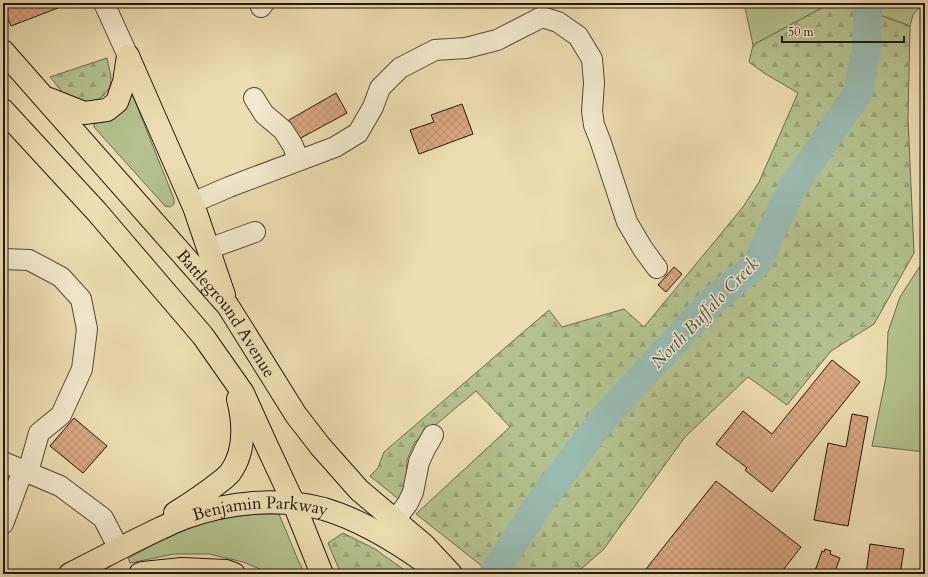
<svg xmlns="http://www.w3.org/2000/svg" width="928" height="577" font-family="Cardo,serif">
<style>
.grass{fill:#b4c28f;stroke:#6a6c4f}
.forest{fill:url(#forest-firs);stroke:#6a6c4f}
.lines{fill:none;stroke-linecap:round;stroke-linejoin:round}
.river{stroke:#99bbaf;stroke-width:29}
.building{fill:url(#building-cross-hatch);stroke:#21170f}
.minor-casing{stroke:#544838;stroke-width:22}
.major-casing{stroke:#21170f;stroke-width:24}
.minor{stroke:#f4e9cd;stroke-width:20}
.major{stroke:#eeddb2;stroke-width:22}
.labels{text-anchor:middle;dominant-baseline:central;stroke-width:3;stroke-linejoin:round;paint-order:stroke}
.street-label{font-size:17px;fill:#21170f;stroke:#f4e9cd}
.water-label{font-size:18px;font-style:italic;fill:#4b5047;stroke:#f4e9cd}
</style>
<defs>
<pattern id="forest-firs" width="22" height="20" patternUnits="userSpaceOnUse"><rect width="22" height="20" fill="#b4c28f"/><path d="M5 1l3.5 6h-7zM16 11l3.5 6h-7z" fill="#9aa67a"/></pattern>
<pattern id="building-cross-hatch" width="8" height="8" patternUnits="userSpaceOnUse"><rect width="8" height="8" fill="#daa882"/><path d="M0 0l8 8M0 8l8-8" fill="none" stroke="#bb906f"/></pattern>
</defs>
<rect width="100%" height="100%" fill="#eeddb2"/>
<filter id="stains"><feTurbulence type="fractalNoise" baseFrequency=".005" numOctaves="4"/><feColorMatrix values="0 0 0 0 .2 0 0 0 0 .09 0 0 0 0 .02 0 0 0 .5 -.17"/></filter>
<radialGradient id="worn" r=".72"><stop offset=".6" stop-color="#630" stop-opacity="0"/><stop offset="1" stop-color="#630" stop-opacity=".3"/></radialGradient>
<path class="grass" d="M744,3H831L753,45Z
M846,3H920V7L913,15L910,26Z
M133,96L174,199V204L170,207L165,206L94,127V124L104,121L130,97Z
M920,266L925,391V452L872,446L886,377L888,332L900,297Z
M257,514H279L298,560L305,574H272L243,562L209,554H174L130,563L128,558C152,546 176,532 202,524C220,518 238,516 257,514Z"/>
<path class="forest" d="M831,3H846L910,26L908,119L914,253L874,324L831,351L787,405L748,377L685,437L603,550L575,574H492L416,514L510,427L476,391L415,442L407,460L406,491L401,501L370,476L378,468L384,452L549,310L562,327L624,309L644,327L743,207L759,182L798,93L764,73L749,62L753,45Z
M107,58C108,65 111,73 111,79C110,101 85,107 69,98C63,95 55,82 50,77Z
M343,533L375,549L410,574H341L328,543Z"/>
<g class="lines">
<path class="river" d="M493,574L541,501L602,420L711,302L757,264L790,191L858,93L867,45L868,3"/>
</g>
<path class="building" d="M3,3H62L63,6L11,26L3,6Z
M336,93L347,113L299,139L289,120Z
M462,104L473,134L419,154L410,130L434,122L431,115Z
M674,267L682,274L666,292L658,285Z
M832,360L860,382L772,492L745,470L747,468L716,444L743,411L772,434Z
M852,414L868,417L848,526L814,520L828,443L846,447Z
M74,418L107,446L83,473L50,446Z
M716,481L801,547L780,574H642Z
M870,544L904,549L900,574H866Z
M825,549L831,551L830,554L840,558L834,574H814L822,551L824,552Z"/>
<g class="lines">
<defs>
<path id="minor" d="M104,3L128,56
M261,7L264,3
M254,98L264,114L283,130L292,144L299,160
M192,203L229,187L335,147L358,133L373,107L380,88L400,68L435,50L466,48L497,40L542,17L558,22L578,36L592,59L594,83L592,111L594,125L600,140L627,222L643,249L657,268
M208,249L255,232
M3,259L29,260L61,277L81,299L87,329L82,369L61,415L39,433L28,472
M3,462L60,486L103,518L119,549
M395,520L408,503L413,492L419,462L425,449L433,435
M3,524L23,470"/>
<g id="major">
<path id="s1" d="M3,51L228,306L296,415L320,446L359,490L424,545L451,574"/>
<path d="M128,56L194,207L224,295"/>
<path d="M49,99L84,113L107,110L117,102L124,82L128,56"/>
<path d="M3,110L97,212L203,336L243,393L266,444L294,504L322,574"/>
<path d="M175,513C191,503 206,493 221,481C224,479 227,476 230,473C246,451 244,423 238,399"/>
<path id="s2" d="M70,574C100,559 129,543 159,529C168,525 176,521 184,518C228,502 278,497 324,509C361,520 395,541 426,563"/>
<path d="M140,574L143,573L182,569L226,571L234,574"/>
</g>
</defs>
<use href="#minor" class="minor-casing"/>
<use href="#major" class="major-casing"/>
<use href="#minor" class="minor"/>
<use href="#major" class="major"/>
</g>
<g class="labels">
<g class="street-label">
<text stroke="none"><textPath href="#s1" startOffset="345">Battleground Avenue</textPath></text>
<text stroke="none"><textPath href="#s2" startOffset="205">Benjamin Parkway</textPath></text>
</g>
<g class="water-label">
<text transform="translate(705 313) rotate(-46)">North Buffalo Creek</text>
</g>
</g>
<rect width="928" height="577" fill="none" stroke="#eeddb2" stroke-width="16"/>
<rect x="4" y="4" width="920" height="569" fill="none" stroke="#21170f" stroke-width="2"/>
<rect x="8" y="8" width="912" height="561" fill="none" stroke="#21170f"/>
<path d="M782 36v6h122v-6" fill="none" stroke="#21170f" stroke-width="2"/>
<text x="788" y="36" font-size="12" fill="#21170f" stroke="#f4e9cd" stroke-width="3" paint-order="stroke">50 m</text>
<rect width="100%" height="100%" filter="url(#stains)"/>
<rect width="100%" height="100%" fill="url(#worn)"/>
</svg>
